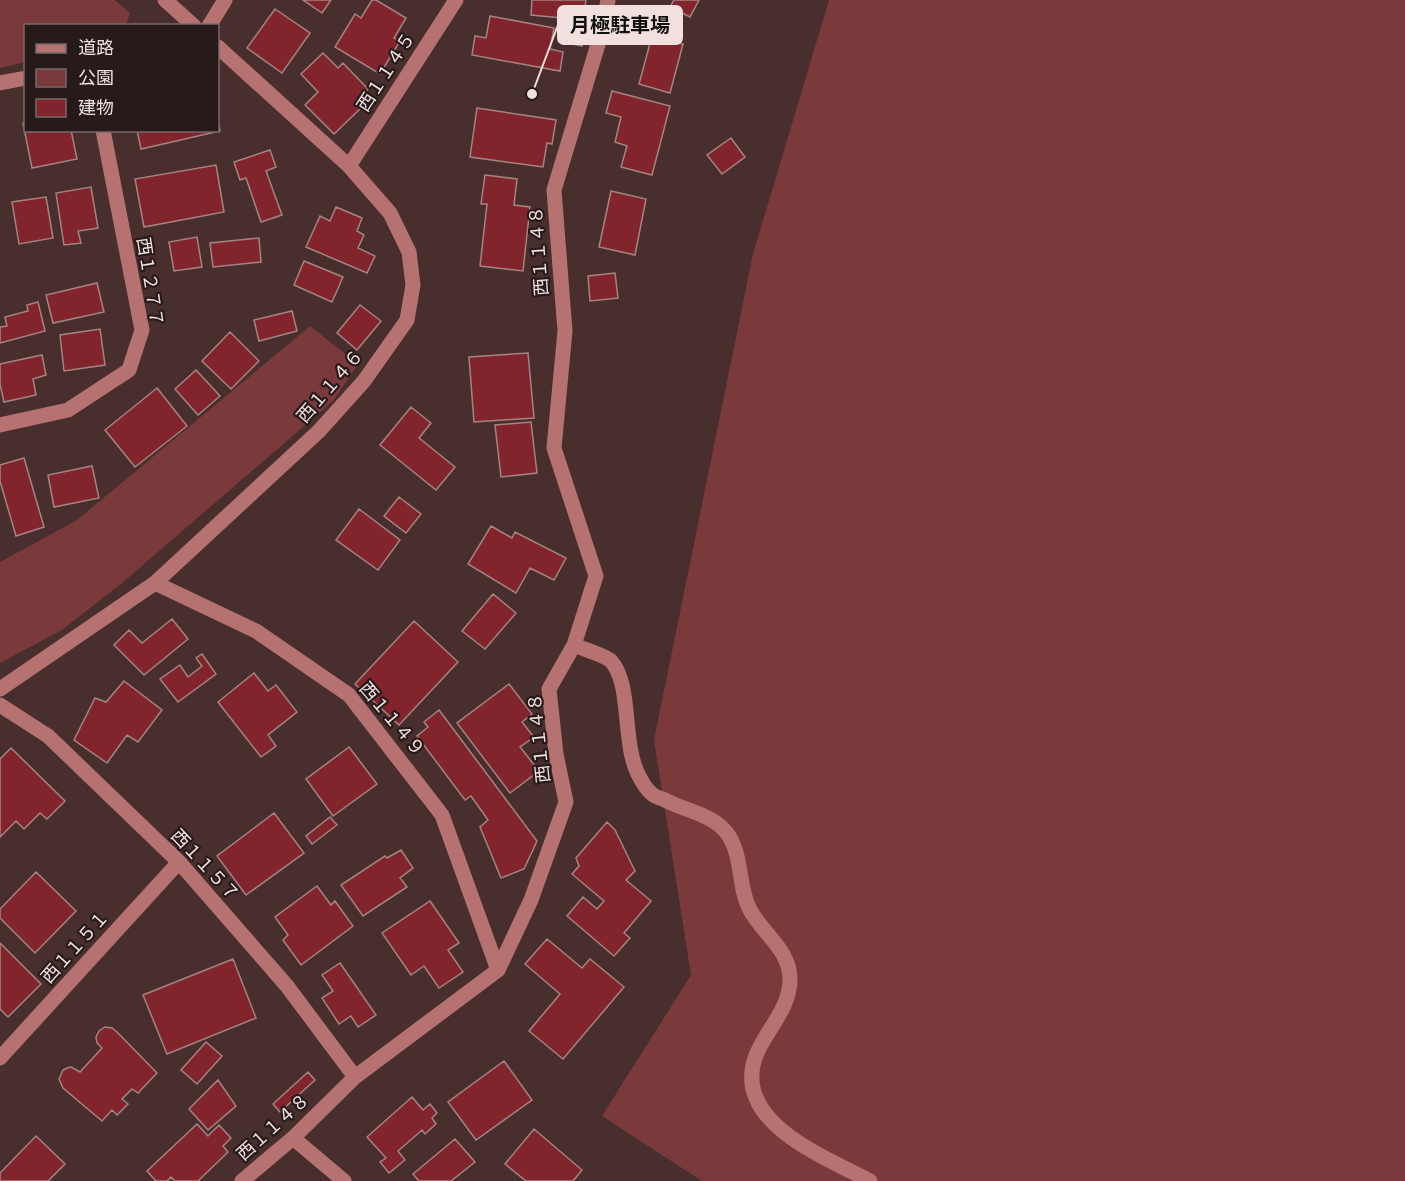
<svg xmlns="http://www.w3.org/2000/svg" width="1405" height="1181" font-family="'Fira Sans Condensed','Noto Sans JP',sans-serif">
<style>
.green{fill:#7a3a3c}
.building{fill:#82242c;stroke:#a48483;stroke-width:1.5}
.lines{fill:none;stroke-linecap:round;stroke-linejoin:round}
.minor{stroke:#b57271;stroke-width:15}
.labels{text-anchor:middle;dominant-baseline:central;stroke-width:4.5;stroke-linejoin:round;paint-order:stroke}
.street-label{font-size:18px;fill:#f2e0df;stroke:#271a1a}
.leader{fill:none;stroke:#f2e0df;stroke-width:2}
.callout-dot{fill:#f2e0df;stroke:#271a1a;stroke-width:2}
.callout{fill:#f2e0df;stroke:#f2e0df;stroke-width:2}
.callout-label{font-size:20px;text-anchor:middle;font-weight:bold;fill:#111}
</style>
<rect width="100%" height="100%" fill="#492e2e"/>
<path class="green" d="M0,0H115L130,13L126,25L26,26L25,62L0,68Z
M829,0H1405V1181H702L602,1116L691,975L654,740L753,254Z
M310,326L358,364L333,401L122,583L62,630L0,663V562L77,520Z"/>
<path class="building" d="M303,0H331L322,13Z
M372,0H376L406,18L394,38L400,41L380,74L335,47L355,14L361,18Z
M532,0H586L583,20L531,15Z
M674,0H699L690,17L670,7Z
M275,9L310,33L282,73L247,48Z
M490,16L554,28L550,49L563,52L560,71L472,55L475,36L486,38Z
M562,29L585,34L582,46L559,41Z
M652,36L683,44L670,93L639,84Z
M323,53L338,68L343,63L368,89L356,101L362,107L334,134L305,105L318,92L301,74Z
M612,91L670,106L652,175L621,167L627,146L615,142L621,117L606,113Z
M477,108L556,120L552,144L547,143L543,167L470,157Z
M218,121L220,131L141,149L137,130H218Z
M26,122V130H71L77,159L32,168L23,123Z
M731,138L745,157L722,174L707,155Z
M270,150L276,167L266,171L282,215L261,222L246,178L240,180L234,162Z
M216,165L224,212L144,227L135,179Z
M485,175L517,179L514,205L530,207L523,271L480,266L487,204H481Z
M91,187L98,228L78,231L81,243L64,245L56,193Z
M611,191L646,199L635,255L599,247Z
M46,197L53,238L19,244L12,202Z
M336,207L362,218L357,231L364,235L358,248L375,256L367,273L306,247L320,216L330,221Z
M197,237L202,267L174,271L169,242Z
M259,238L261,262L213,267L210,243Z
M304,261L343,277L332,302L294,285Z
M615,273L618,298L590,301L588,276Z
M97,283L104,312L53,323L46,295Z
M38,302L45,331L0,343V327L7,326L5,317L28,311L27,305Z
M360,305L381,321L357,350L337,333Z
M292,311L297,331L259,341L254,320Z
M100,329L105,365L64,371L60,335Z
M230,332L259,361L231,389L202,361Z
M528,353L534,418L474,422L469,357Z
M42,355L46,375L33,379L36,395L4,402L0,384V364Z
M196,370L220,396L198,415L175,389Z
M157,388L187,426L135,467L105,430Z
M411,407L431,423L419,438L455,467L436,490L380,445Z
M531,422L537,473L501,477L495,425Z
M24,458L44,527L16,536L0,481V465Z
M92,466L99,498L54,507L48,475Z
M399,497L421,514L406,533L384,516Z
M359,509L400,540L378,570L336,540Z
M491,526L512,538L515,532L566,558L554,580L530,568L516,593L468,564Z
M493,594L516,613L485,649L462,631Z
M172,619L188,639L144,675L114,645L129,630L142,643Z
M414,621L458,662L399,725L355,684Z
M202,654L216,674L178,702L160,679L180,665L188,677L202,666L196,658Z
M254,673L268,691L276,685L297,712L268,735L276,746L261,757L218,702Z
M124,681L162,710L138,742L127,735L107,763L74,740L95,698L106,702Z
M509,684L532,714L522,722L534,737L520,747L539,771L510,793L457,723Z
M439,710L537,841L524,869L501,878L480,827L488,820L471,796L465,800L417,736L428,727L424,722Z
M349,747L377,784L333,816L306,779Z
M11,748L65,801L47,819L40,813L24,829L16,821L0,837V759Z
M274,813L304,853L246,895L217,856Z
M330,817L337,825L312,844L306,836Z
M607,822L615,830L635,871L626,880L651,901L624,933L630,938L614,956L567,916L583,897L597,909L604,901L572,874L579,866L576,858Z
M401,850L413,868L400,878L407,887L363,916L341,885L385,856L387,858Z
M36,872L76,911L35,953L0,918V909Z
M317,886L331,905L335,901L353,926L301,965L283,940L288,935L275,917Z
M430,901L459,943L448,950L463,972L439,988L424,966L411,975L382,933Z
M547,939L582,968L590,959L624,987L563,1059L529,1031L560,994L525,964Z
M0,943L41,984L8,1017L0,1009Z
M233,959L256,1018L167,1054L143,995Z
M340,963L376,1015L358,1027L351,1016L339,1024L322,998L333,991L322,975Z
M105,1027L112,1028L117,1032L157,1073L138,1093L132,1089L122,1099L128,1104L117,1115L112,1110L102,1121L63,1088L59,1079L63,1070L67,1068L71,1067L80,1072L102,1048L97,1043L96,1037L99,1031Z
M206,1042L222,1056L197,1084L181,1070Z
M504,1061L532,1100L476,1140L448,1102Z
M308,1072L315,1080L280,1112L273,1104Z
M218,1080L236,1106L208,1130L189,1109Z
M412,1097L423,1110L430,1104L437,1113L432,1118L436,1124L425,1134L422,1130L398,1151L405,1160L389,1173L380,1162L386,1158L367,1137Z
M197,1124L208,1136L219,1125L231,1138L223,1146L228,1152L198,1181H175L171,1177L167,1181H156L147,1171Z
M534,1129L582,1170L573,1181H526L505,1164Z
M36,1136L65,1164L48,1181H0V1173Z
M455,1139L475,1162L451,1181H419L413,1174Z"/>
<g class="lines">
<path class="minor" d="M165,0L194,26
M209,26L225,0
M0,83L26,78
M349,166L456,0
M0,425L68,410L129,370L142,330L103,130
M155,583L256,631L349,695L442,815L498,970
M574,645C583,649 605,655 611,661C632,684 622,742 638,774C641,780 646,789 651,793C654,796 659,798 663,799C684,811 715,814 729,836C743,859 738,887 750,910C763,934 790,950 790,979C790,1008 768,1028 757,1053C728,1121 825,1157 870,1181
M0,689L155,583L319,431L364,381L407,320L413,285L409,252L390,213L349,166L218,47
M0,705L48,736L179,862L287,986L355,1077
M0,1058L179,862
M293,1138L344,1181
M242,1181L293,1138L355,1077L498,970L531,900L566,802L556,754L549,689L574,645L596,576L554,448L565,331L554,190L602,31L608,0"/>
</g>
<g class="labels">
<g class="street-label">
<text transform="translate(386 72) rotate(-57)">西１１４５</text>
<text transform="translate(539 251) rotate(-94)">西１１４８</text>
<text transform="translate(150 282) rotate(81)">西１２７７</text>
<text transform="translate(330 386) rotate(-49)">西１１４６</text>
<text transform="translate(392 719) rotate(50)">西１１４９</text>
<text transform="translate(539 738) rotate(-96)">西１１４８</text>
<text transform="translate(205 865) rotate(47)">西１１５７</text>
<text transform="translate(75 947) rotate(-48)">西１１５１</text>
<text transform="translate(273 1127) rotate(-42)">西１１４８</text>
</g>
</g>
<path class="leader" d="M532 94L558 25"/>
<circle class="callout-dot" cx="532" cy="94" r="6"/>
<rect class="callout" x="558" y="6" width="124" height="38" rx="6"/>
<g class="callout-label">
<text x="620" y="32">月極駐車場</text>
</g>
<rect x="24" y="24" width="195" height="108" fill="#271a1a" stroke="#786969" stroke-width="1.5"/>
<rect x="36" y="44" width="30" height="9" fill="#b57271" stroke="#786969" stroke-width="1.5"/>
<text x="78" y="54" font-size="18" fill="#f2e0df">道路</text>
<rect x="36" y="69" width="30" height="18" fill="#7a3a3c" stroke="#786969" stroke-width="1.5"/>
<text x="78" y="84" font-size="18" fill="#f2e0df">公園</text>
<rect x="36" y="99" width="30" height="18" fill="#82242c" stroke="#786969" stroke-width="1.5"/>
<text x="78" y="114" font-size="18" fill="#f2e0df">建物</text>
</svg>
